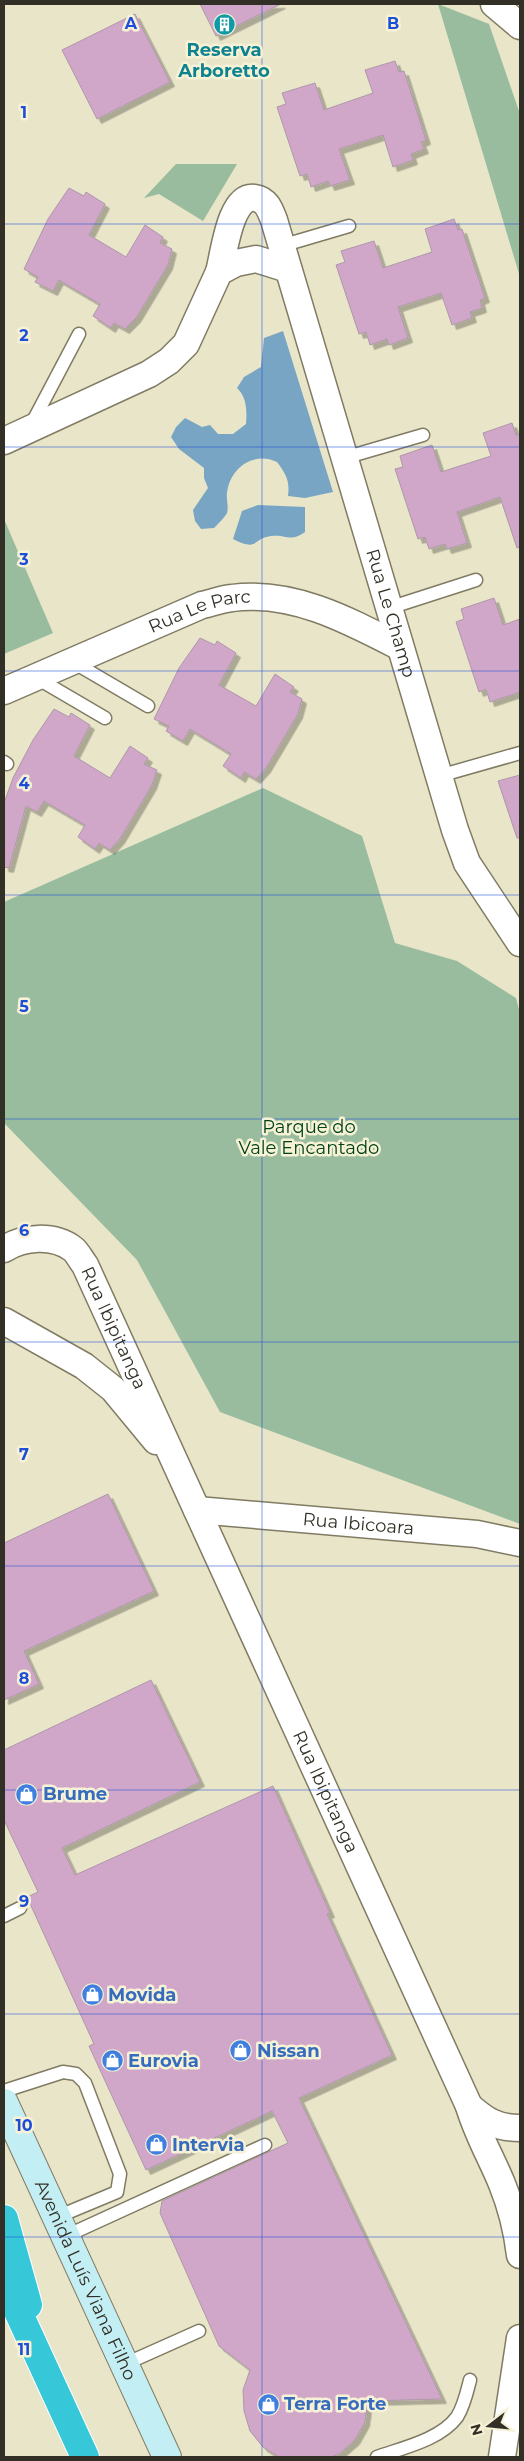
<svg xmlns="http://www.w3.org/2000/svg" width="524" height="2461" font-family="Montserrat,sans-serif">
<style>
.green{fill:#98bc9d}
.water{fill:#78a5c3}
.building{fill:#d0a7c8;stroke:#ae97a9;filter:url(#shadow)}
.lines{fill:none;stroke-linecap:round;stroke-linejoin:round}
.lane-casing{stroke:#807b63;stroke-width:15}
.street-casing{stroke:#807b63;stroke-width:29}
.secondary-casing{stroke:#807b63;stroke-width:30}
.highway-casing{stroke:#fff;stroke-width:30}
.lane{stroke:#fff;stroke-width:12}
.street{stroke:#fff;stroke-width:26}
.secondary{stroke:#c3eef3;stroke-width:28}
.highway{stroke:#36c8d8;stroke-width:28}
.grid{fill:none;stroke:#1d4ed8;stroke-width:1;stroke-opacity:0.55}
.labels{text-anchor:middle;dominant-baseline:central;stroke-width:5;stroke-linejoin:round;paint-order:stroke}
.culture-label{font-size:18px;font-weight:bold;fill:#0d838f;stroke:#f7f2d6}
.street-label{font-size:18px;fill:#323026;stroke:#f7f2d6}
.park-label{font-size:18px;fill:#004318;stroke:#f7f2d6}
.shop-label{font-size:18px;font-weight:bold;fill:#366cbe;stroke:#f7f2d6;text-anchor:start}
.grid-label{font-size:16px;text-anchor:middle;font-weight:bold;fill:#1d4ed8;stroke:#f7f2d6;stroke-width:5;stroke-linejoin:round;paint-order:stroke}
</style>
<defs>
<filter id="shadow"><feDropShadow dx="4.5" dy="4.5" stdDeviation="0" flood-color="#0004"/></filter>
</defs>
<rect width="100%" height="100%" fill="#e9e5c9"/>
<path class="green" d="M438,4L489,24L520,114V277Z
M176,164H237L203,221L159,194L144,198Z
M4,519L53,633L4,654Z
M263,788L362,836L395,943L457,961L516,998L520,1013V1524L220,1412L137,1260L4,1123V902Z"/>
<path class="water" d="M283,331L333,492L305,498L288,496C290,481 286,474 277,462C253,451 230,468 227,493C226,499 229,507 227,513C224,518 218,524 214,528L201,529L195,521L193,510L208,488L204,478V468L179,449L171,437L176,427L185,418L202,427L210,425L218,434H233L246,424C247,412 247,397 237,388L244,377L261,367L264,338Z
M258,505L305,507V532C289,543 287,534 271,536C251,539 259,552 233,539L242,511Z"/>
<path class="building" d="M200,4H281L216,36Z
M135,14L170,82L97,119L62,50Z
M395,61L399,72L404,71L426,140L421,142L424,149L411,154L413,160L393,167L383,135L339,149L350,180L330,186L328,181L311,187L307,174L300,176L277,107L286,104L282,93L315,83L324,110L373,93L365,70Z
M69,188L84,196L86,192L105,204L89,235L126,257L145,225L163,237L160,243L172,249L168,265L136,318L125,329L114,323L111,328L93,316L100,304L59,280L53,291L35,282L38,277L24,269L48,219Z
M454,219L458,230L462,229L485,298L480,300L482,308L470,312L472,318L452,325L441,293L398,307L408,338L389,345L387,339L370,345L366,332L359,334L336,265L345,262L341,251L374,241L383,268L432,252L425,229Z
M512,423L516,435L520,434V547L517,548L500,497L457,512L467,543L447,549L445,544L429,549L425,537L418,539L395,469L403,467L400,456L432,445L441,472L491,456L483,433Z
M494,598L503,625L520,619V692L490,702L486,689L479,692L456,622L464,619L461,609Z
M200,638L215,645L217,641L236,653L219,685L256,706L275,674L294,687L290,692L302,699L298,714L266,768L256,779L244,772L241,778L223,766L231,754L190,729L183,741L166,731L169,726L154,719L179,668Z
M54,709L69,717L71,713L90,725L74,756L110,778L130,746L148,758L144,764L157,770L152,785L120,839L110,850L99,843L95,849L78,837L85,825L44,801L37,812L26,806L9,868L4,867V803L13,778L33,740Z
M520,775V838H517L498,781Z
M108,1494L154,1591L24,1651L39,1684L4,1700V1543Z
M151,1680L200,1782L62,1848L75,1875L273,1786L330,1913L327,1914L392,2055L299,2098L442,2399L368,2401L365,2422L355,2440L339,2454L331,2457H279L263,2447L250,2431L244,2411L243,2390L250,2370L219,2346L160,2213L162,2201L288,2143L272,2111L146,2170L89,2046L94,2044L27,1897L38,1892L4,1820V1750Z"/>
<g class="lines">
<defs>
<path id="lane" d="M281,246L349,226
M31,425L79,334
M344,458L423,435
M389,608L476,580
M73,662L148,706
M35,677L105,718
M4,762L7,764
M439,776L520,753
M4,1916L20,1908
M4,2091L63,2072L76,2074L85,2083L120,2174L117,2192L57,2217
M66,2236L265,2145
M125,2364L199,2331
M377,2457C402,2448 440,2440 457,2417C464,2406 467,2392 470,2380"/>
<g id="street">
<path d="M494,4L520,26"/>
<path id="s1" d="M219,272C224,254 230,194 255,198C267,200 270,210 274,220L455,830L467,863L520,943"/>
<path d="M4,441L149,374L169,361L186,344L219,272L236,263L256,259L288,269"/>
<path id="s2" d="M4,691L202,605C211,603 222,599 232,598C292,590 348,620 400,647"/>
<path id="s3" d="M4,1249C23,1237 53,1234 73,1249C77,1252 81,1260 85,1265L469,2106C477,2134 491,2157 502,2184C511,2206 517,2230 520,2255"/>
<path d="M4,1321L84,1366L113,1389L156,1441"/>
<path id="s4" d="M197,1510L477,1534L520,1543"/>
<path d="M469,2106C486,2121 497,2128 520,2128"/>
<path d="M502,2457L520,2338"/>
</g>
<g id="secondary">
<path id="s5" d="M4,2103L167,2457"/>
</g>
<path id="highway" d="M4,2219L28,2305
M4,2281L85,2457"/>
</defs>
<use href="#lane" class="lane-casing"/>
<use href="#street" class="street-casing"/>
<use href="#secondary" class="secondary-casing"/>
<use href="#highway" class="highway-casing"/>
<use href="#lane" class="lane"/>
<use href="#street" class="street"/>
<use href="#secondary" class="secondary"/>
<use href="#highway" class="highway"/>
</g>
<path class="grid" d="M262,4V2457M4,224H520M4,447H520M4,671H520M4,895H520M4,1119H520M4,1342H520M4,1566H520M4,1790H520M4,2014H520M4,2237H520"/>
<defs>
<symbol id="building-disc" viewBox="-11 -11 22 22"><circle r="9.5" fill="#0f9aa8" stroke="#f7f2d6"/><path d="M-4-6H4V6H1V3H-1V6H-4ZM-2.5-4.3h1.7v1.8h-1.7ZM.8-4.3h1.7v1.8H.8ZM-2.5-1h1.7V.8h-1.7ZM.8-1h1.7V.8H.8Z" fill="#fff"/></symbol>
<symbol id="shop-disc" viewBox="-11 -11 22 22"><circle r="9.5" fill="#3f7fe0" stroke="#f7f2d6"/><path d="M-5-2.5h2.3a2.7 3.5 0 0 1 5.4 0H5L5.5 6h-11ZM-1.5-2.5h3a1.5 2.3 0 0 0-3 0Z" fill="#fff"/></symbol>
</defs>
<g fill-rule="evenodd">
<use href="#building-disc" x="212" y="12" width="25" height="25"/>
<use href="#shop-disc" x="14" y="1782" width="25" height="25"/>
<use href="#shop-disc" x="80" y="1982" width="25" height="25"/>
<use href="#shop-disc" x="228" y="2038" width="25" height="25"/>
<use href="#shop-disc" x="100" y="2048" width="25" height="25"/>
<use href="#shop-disc" x="144" y="2132" width="25" height="25"/>
<use href="#shop-disc" x="256" y="2392" width="25" height="25"/>
</g>
<g class="labels">
<g class="culture-label">
<text x="224" y="50">Reserva<tspan x="224" dy="21">Arboretto</tspan></text>
</g>
<g class="street-label">
<text stroke="none"><textPath href="#s1" startOffset="529">Rua Le Champ</textPath></text>
<text stroke="none"><textPath href="#s2" startOffset="212">Rua Le Parc</textPath></text>
<text stroke="none"><textPath href="#s3" startOffset="162">Rua Ibipitanga</textPath></text>
<text stroke="none"><textPath href="#s4" startOffset="162">Rua Ibicoara</textPath></text>
<text stroke="none"><textPath href="#s3" startOffset="672">Rua Ibipitanga</textPath></text>
<text stroke="none"><textPath href="#s5" startOffset="195">Avenida Luís Viana Filho</textPath></text>
</g>
<g class="park-label">
<text x="309" y="1127">Parque do<tspan x="309" dy="21">Vale Encantado</tspan></text>
</g>
<g class="shop-label">
<text x="43" y="1794">Brume</text>
<text x="108" y="1995">Movida</text>
<text x="257" y="2051">Nissan</text>
<text x="128" y="2061">Eurovia</text>
<text x="172" y="2145">Intervia</text>
<text x="284" y="2404">Terra Forte</text>
</g>
</g>
<g class="grid-label">
<text x="131" y="29">A</text>
<text x="393" y="29">B</text>
<text x="24" y="118">1</text>
<text x="24" y="341">2</text>
<text x="24" y="565">3</text>
<text x="24" y="789">4</text>
<text x="24" y="1012">5</text>
<text x="24" y="1236">6</text>
<text x="24" y="1460">7</text>
<text x="24" y="1684">8</text>
<text x="24" y="1907">9</text>
<text x="24" y="2131">10</text>
<text x="24" y="2355">11</text>
</g>
<rect width="524" height="2461" fill="none" stroke="#323026" stroke-width="10"/>
<g transform="translate(489 2426) rotate(254)" stroke="#f7f2d6" stroke-width="4" paint-order="stroke">
<path d="M0-4L9 19L0 12L-9 19Z" fill="#323026"/>
<text y="-8" font-size="14" font-weight="bold" text-anchor="middle" fill="#323026">N</text>
</g>
</svg>
